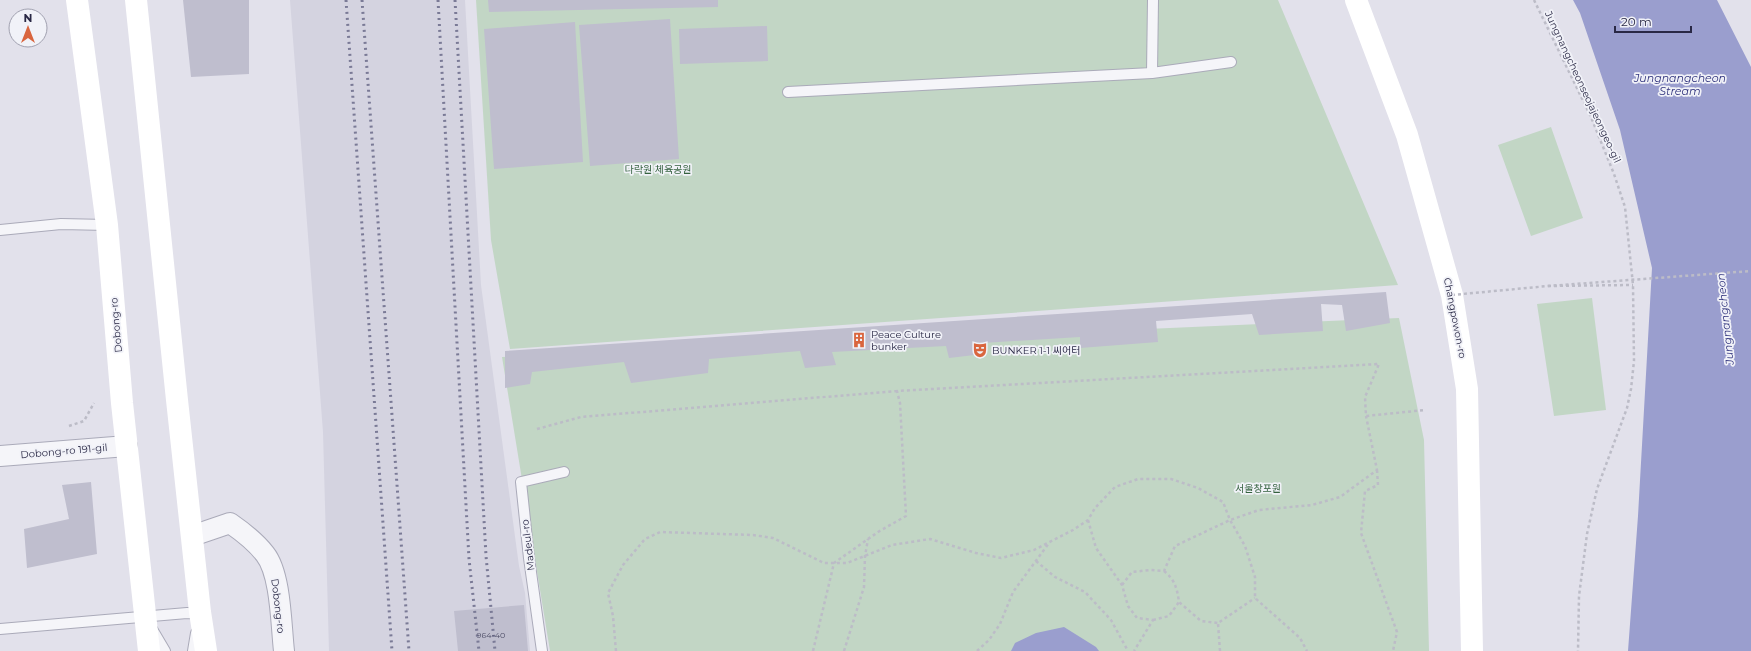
<svg xmlns="http://www.w3.org/2000/svg" width="1751" height="651" font-family="Montserrat,'Noto Sans KR',sans-serif">
<style>
.built{fill:#d4d3e0}
.green{fill:#c2d6c5}
.water{fill:#9a9ece}
.building{fill:#bfbece}
.lines{fill:none;stroke-linecap:round;stroke-linejoin:round}
.lane-casing{stroke:#aaaab9;stroke-width:12}
.street-casing{stroke:#aaaab9;stroke-width:22}
.path{stroke:#bcbcc7;stroke-width:2.5;stroke-dasharray:3 3;stroke-linecap:butt}
.lane{stroke:#f5f5f9;stroke-width:10}
.street{stroke:#f5f5f9;stroke-width:20}
.secondary{stroke:#fff;stroke-width:22}
.rail{stroke:#7a7a96;stroke-width:3;stroke-dasharray:2 4;stroke-linecap:butt}
.path-bridge{stroke:#bcbcc7;stroke-width:2.5;stroke-dasharray:3 3;stroke-linecap:butt}
.labels{text-anchor:middle;dominant-baseline:central;stroke-width:3.5;stroke-linejoin:round;paint-order:stroke}
.number-label{font-size:8px;fill:#4e4e67}
.street-label{font-size:10px;fill:#292845;stroke:#f1f2f8}
.park-label{font-size:10px;fill:#34613e;stroke:#f1f2f8}
.poi-label{font-size:10px;fill:#292845;stroke:#f1f2f8;text-anchor:start}
.water-label{font-size:11px;font-style:italic;fill:#2f327c;stroke:#f1f2f8}
</style>
<rect width="100%" height="100%" fill="#e2e1eb"/>
<path class="built" d="M290,0H465L481,285L519,566L525,593L530,651H329L323,432Z"/>
<path class="green" d="M476,0H1278L1398,285L510,349L491,240Z
M1551,127L1583,218L1531,236L1498,145Z
M1592,298L1606,410L1554,416L1537,304Z
M1399,318L1424,440L1429,651H550L502,357Z"/>
<path class="water" d="M1573,0H1717L1751,67V651H1628L1638,516L1652,268L1620,130L1580,13Z
M1064,627L1096,647L1099,651H1011L1015,643L1036,633Z"/>
<path class="building" d="M183,0H249V74L191,77Z
M488,0H718V7L489,12Z
M670,19L679,159L590,166L579,25Z
M575,22L583,162L494,169L484,29Z
M767,26L768,61L680,64L679,29Z
M1386,292L1390,323L1346,331L1342,305L1321,304L1323,331L1259,335L1252,314L1156,321L1158,342L1080,348V337L982,343L983,354L949,358L946,346L832,352L836,365L805,368L800,351L709,359L708,373L631,383L624,362L532,372L530,384L505,388V351Z
M91,482L97,554L27,568L24,529L69,519L62,485Z
M524,605L528,651H458L454,611Z"/>
<g class="lines">
<defs>
<path id="lane" d="M1152,73L1153,0
M788,92L1152,73L1231,62
M0,230L61,224L107,225
M0,629L187,613L200,614
M152,629L165,651
M193,651L196,633
M542,651L529,558L521,482L564,472"/>
<path id="street" d="M0,456L127,446
M192,536L230,523C243,532 255,541 265,554C281,574 281,625 284,651"/>
</defs>
<use href="#lane" class="lane-casing"/>
<use href="#street" class="street-casing"/>
<path class="path" d="M1534,0L1591,117L1614,174L1625,207L1633,285L1634,361L1631,389L1627,408L1597,489L1587,534L1579,596L1578,651
M1548,286L1633,285
M69,426L84,421L94,403
M537,429L581,417L897,391
M1377,470L1378,485L1365,491L1361,533L1397,632L1393,651
M1088,520L1096,548L1122,585L1128,606L1137,618L1153,620L1134,651
M1036,561L1055,577L1085,592L1111,620L1128,651
M1164,571C1175,580 1177,588 1179,602L1201,621L1218,623
M1122,585L1132,572L1150,570L1164,571L1175,546L1230,520L1259,510L1312,505L1340,497L1377,470L1366,416
M1153,620L1169,616L1179,602
M616,651L613,616L608,593L623,565L645,539L660,532L753,535L773,538L824,563H847L892,545L930,539L976,553L1001,558L1034,550L1073,530L1088,520L1095,508L1115,487L1138,479H1171L1198,488L1223,502L1230,520L1245,546L1255,577V598L1300,638L1307,651
M813,651L834,563L878,532L906,516L900,403L897,391L1379,364L1365,397L1366,416L1425,410
M844,651L864,587L865,556L868,539
M977,651L989,640L1000,624L1013,592L1049,543
M1220,651L1218,623L1255,598"/>
<use href="#lane" class="lane"/>
<use href="#street" class="street"/>
<path class="secondary" d="M77,0L107,225L122,403L149,651
M136,0L177,400L200,612L206,651
M1356,0L1407,135L1452,295L1467,389L1472,651"/>
<path class="rail" d="M346,0L392,651
M362,0L409,651
M438,0L469,559L479,651
M455,0L486,556L495,651"/>
<path class="path-bridge" d="M1452,295L1548,286L1751,271"/>
</g>
<defs>
<symbol id="building-bare" viewBox="-9 -9 18 18"><path d="M-4-6H4V6H1V3H-1V6H-4ZM-2.5-4.3h1.7v1.8h-1.7ZM.8-4.3h1.7v1.8H.8ZM-2.5-1h1.7V.8h-1.7ZM.8-1h1.7V.8H.8Z" fill="#d9653e" stroke="#f1f2f8" stroke-width="2.5" paint-order="stroke"/></symbol>
<symbol id="theatre-bare" viewBox="-9 -9 18 18"><path d="M-5-5.5Q0-4 5-5.5V0Q5 5 0 6Q-5 5-5 0ZM-3.3-2.5H-1v1.5H-3.3ZM1-2.5H3.3v1.5H1ZM-2.8 1Q0 5.5 2.8 1Z" fill="#d9653e" stroke="#f1f2f8" stroke-width="2.5" paint-order="stroke"/></symbol>
</defs>
<g fill-rule="evenodd">
<use href="#building-bare" x="848" y="329" width="22" height="22"/>
<use href="#theatre-bare" x="969" y="339" width="22" height="22"/>
</g>
<g class="labels">
<g class="number-label">
<text x="491" y="635">964-40</text>
</g>
<g class="street-label">
<text transform="translate(1583 87) rotate(65)">Jungnangcheonseojajeongeo-gil</text>
<text transform="translate(1455 318) rotate(79)">Changpowon-ro</text>
<text transform="translate(116 325) rotate(-95)">Dobong-ro</text>
<text transform="translate(64 451) rotate(-5)">Dobong-ro 191-gil</text>
<text transform="translate(528 545) rotate(-97)">Madeul-ro</text>
<text transform="translate(278 606) rotate(83)">Dobong-ro</text>
</g>
<g class="park-label">
<text x="658" y="169">다락원 체육공원</text>
<text x="1258" y="488">서울창포원</text>
</g>
<g class="poi-label">
<text x="871" y="334">Peace Culture<tspan x="871" dy="12">bunker</tspan></text>
<text x="992" y="350">BUNKER 1-1 씨어터</text>
</g>
<g class="water-label">
<text x="1680" y="78">Jungnangcheon<tspan x="1680" dy="13">Stream</tspan></text>
<text transform="translate(1725 319) rotate(-96)">Jungnangcheon</text>
</g>
</g>
<g transform="translate(28 28)"><circle r="19" fill="#f1f2f8" stroke="#a1a1b0"/>
<path d="M0-3L7 15L0 10L-7 15Z" fill="#d9653e"/>
<text y="-6" font-size="11" font-weight="bold" text-anchor="middle" fill="#292845">N</text>
</g>
<path d="M1615 26v6h76v-6" fill="none" stroke="#292845" stroke-width="2"/>
<text x="1621" y="26" font-size="12" fill="#292845" stroke="#f1f2f8" stroke-width="3" paint-order="stroke">20 m</text>
</svg>
